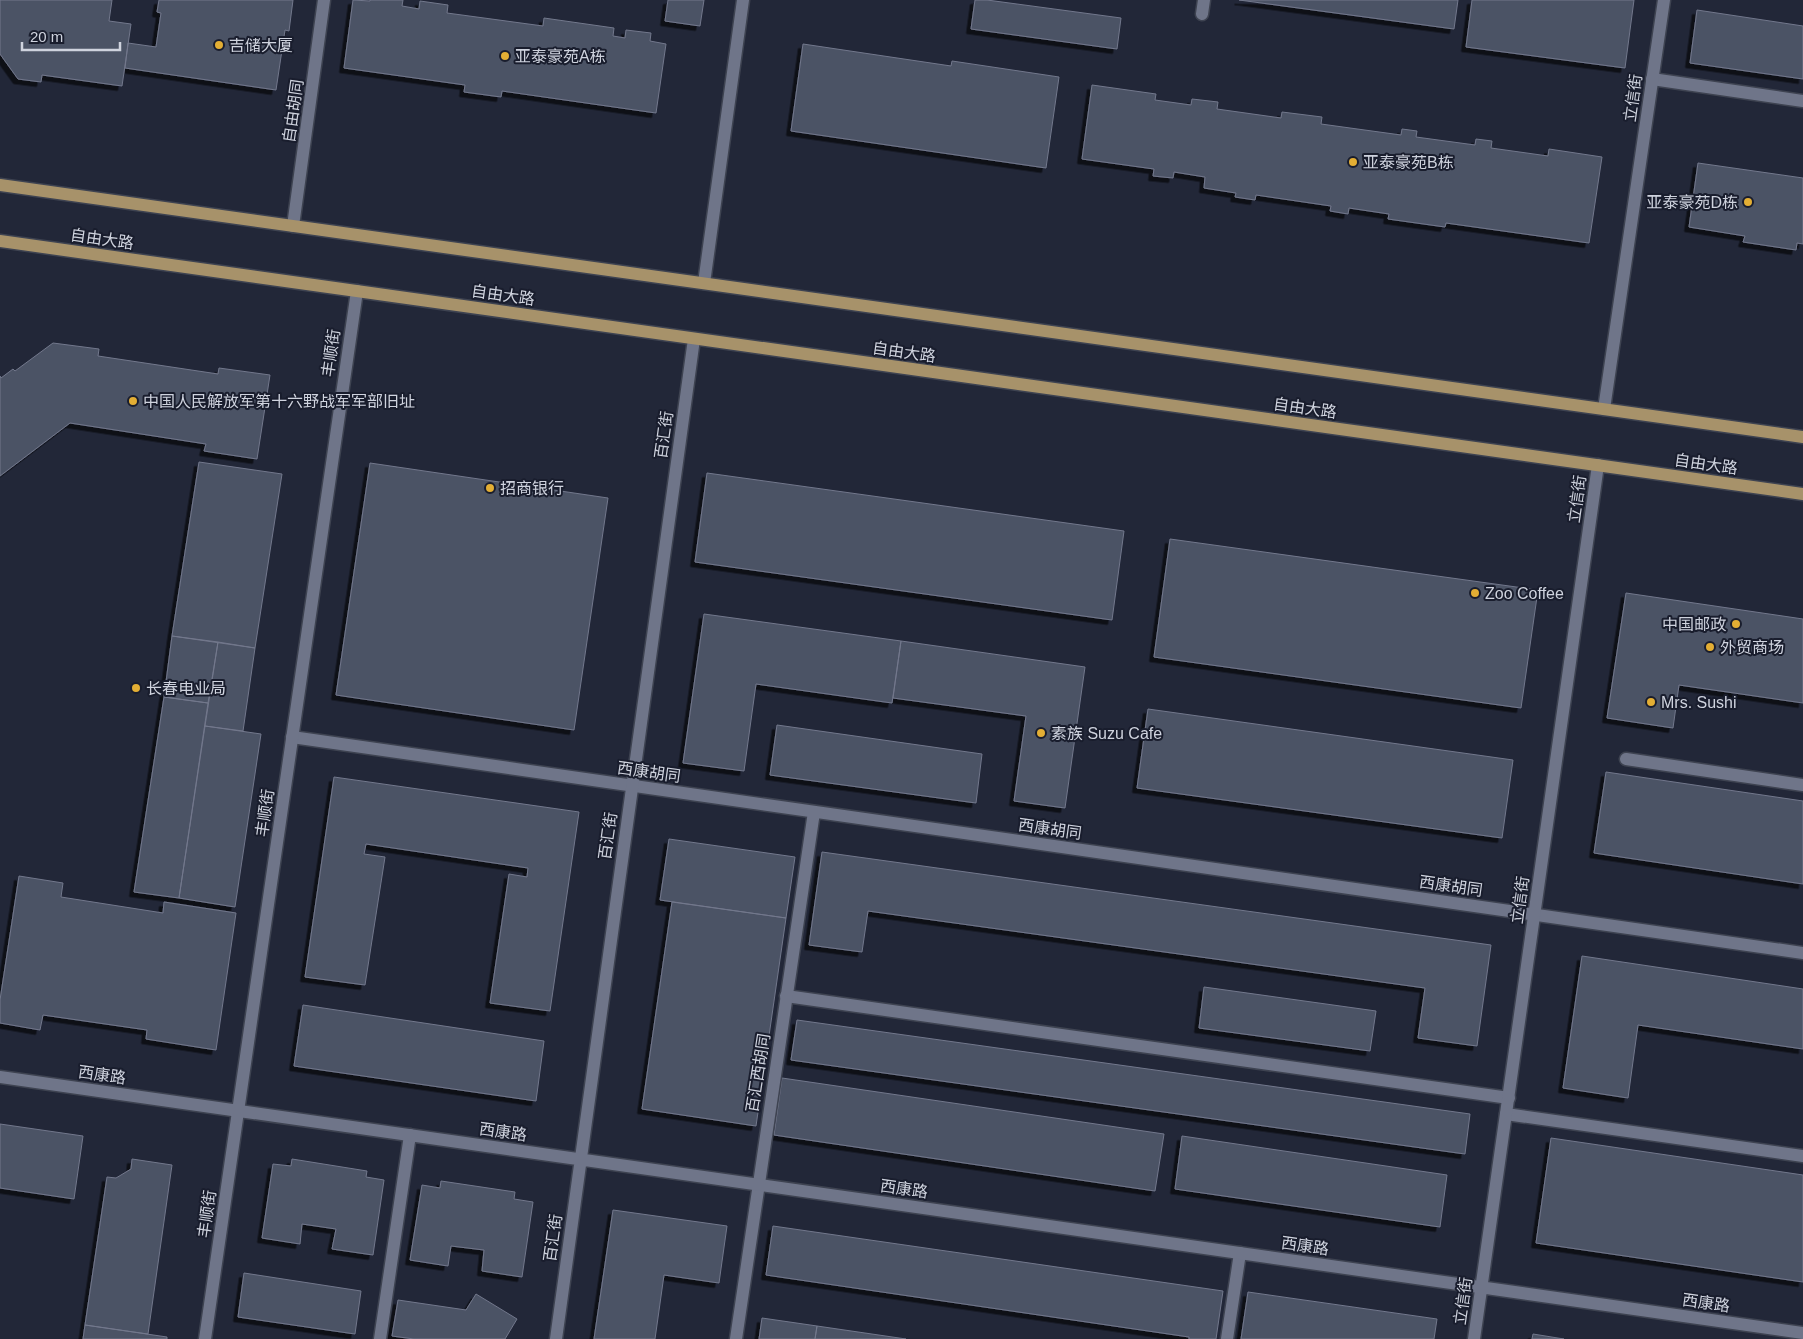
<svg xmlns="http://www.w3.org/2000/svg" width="1803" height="1339" font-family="Arial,'Noto Sans SC',sans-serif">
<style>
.building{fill:#4c5265;stroke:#72788c;filter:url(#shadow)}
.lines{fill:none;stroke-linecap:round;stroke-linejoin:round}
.service-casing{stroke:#3e4351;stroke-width:15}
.minor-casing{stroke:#3e4351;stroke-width:15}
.tertiary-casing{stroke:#3e4351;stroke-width:15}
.primary-casing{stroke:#3e4351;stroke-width:15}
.service{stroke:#6f7589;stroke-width:12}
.minor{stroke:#6f7589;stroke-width:12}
.tertiary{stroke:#6f7589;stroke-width:12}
.primary{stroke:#a7926a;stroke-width:12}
.poi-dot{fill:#e3ae34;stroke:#191d2d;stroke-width:2}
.labels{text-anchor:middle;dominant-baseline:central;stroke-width:4;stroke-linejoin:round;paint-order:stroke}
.poi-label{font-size:16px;fill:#cfd3de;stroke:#191d2d;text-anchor:start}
.street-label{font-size:16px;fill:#cfd3de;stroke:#191d2d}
</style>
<defs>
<filter id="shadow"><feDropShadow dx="-4.5" dy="4.5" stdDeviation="0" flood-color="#0009"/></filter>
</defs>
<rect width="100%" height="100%" fill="#222738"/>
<path class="building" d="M0,0H112L109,21L131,24L122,86L42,75L41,82L18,79L0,54Z
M159,0H293L289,31L285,30L276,90L125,68L128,43L156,47L161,13L157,12Z
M353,0L370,1V0H403L402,6L419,9L420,1L448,5L447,13L543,26L544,18L614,28L613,36L625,38L626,30L651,33L650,41L666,44L656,113L502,91L501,97L464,92L465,85L344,68Z
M668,0H704L700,26L665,21Z
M975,0H987L1121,18L1117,49L971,29Z
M1239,0H1458L1454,29Z
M1472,0H1634L1625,68L1466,47Z
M1697,10L1803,26V79L1690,63Z
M803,44L951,66L952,61L1059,77L1046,168L791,131Z
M1092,85L1156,94L1155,100L1191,105L1192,99L1218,102L1217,109L1281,118L1282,112L1322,117L1321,124L1401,135L1402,129L1417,131L1416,137L1475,145L1476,139L1492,141L1491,148L1548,156L1549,149L1602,157L1589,243L1446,223L1445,227L1388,219L1389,214L1349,208L1348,214L1330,211L1331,206L1256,195L1255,200L1235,197L1236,193L1204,188L1205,177L1174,172L1173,178L1153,176L1154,169L1082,159Z
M1698,163L1803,178V244L1797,243L1796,250L1743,242L1745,236L1689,227Z
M53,343L99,349L98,356L218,374L219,368L270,375L257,459L204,451L206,444L70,423L0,476V376L1,378L13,369L15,371Z
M199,462L282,474L255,648L172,636Z
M370,463L608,498L574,730L336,695Z
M707,473L1124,531L1112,620L695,562Z
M1170,539L1538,590L1521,708L1154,657Z
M1626,593L1803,619V703L1679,685L1673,728L1607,718Z
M704,614L901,641L892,703L756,684L744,771L683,763Z
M172,636L218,642L208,703L164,697Z
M901,641L1085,667L1065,808L1014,801L1026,716L893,698Z
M218,642L255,648L243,731L205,726Z
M164,697L208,703L179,898L134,892Z
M1148,709L1513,760L1502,838L1137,788Z
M777,725L982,754L976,803L770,775Z
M205,726L261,734L235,907L179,898Z
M1606,772L1803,801V884L1594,853Z
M334,777L579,812L550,1011L490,1003L509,874L527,877L528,868L366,844L364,854L385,857L365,985L305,977Z
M669,839L795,857L786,918L660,900Z
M822,852L1491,945L1477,1046L1418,1038L1425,988L868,911L862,952L809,945Z
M19,876L63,883L61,897L163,913L164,902L236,913L216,1050L146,1039L147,1030L43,1015L40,1030L0,1023V1000Z
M672,902L786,918L756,1126L642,1109Z
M1582,956L1803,989V1049L1638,1025L1628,1098L1563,1088Z
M1204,987L1376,1011L1370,1051L1199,1028Z
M303,1005L544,1041L536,1101L294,1066Z
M797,1020L1470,1114L1465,1154L791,1060Z
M782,1078L1164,1134L1155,1191L774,1135Z
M0,1124L83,1136L74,1199L0,1188Z
M1182,1136L1447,1175L1440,1227L1175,1189Z
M1551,1138L1803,1175V1282L1536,1243Z
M132,1159L172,1165L148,1334L85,1325L107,1177L116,1178L131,1169Z
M292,1159L367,1171L366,1177L384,1180L373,1255L332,1249L336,1229L302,1224L300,1244L262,1238L273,1164L291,1166Z
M441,1181L515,1192L514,1199L533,1202L522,1277L482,1271L484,1250L451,1246L448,1266L410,1260L422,1185L440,1188Z
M613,1210L727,1226L719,1283L664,1275L655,1339H594Z
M773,1226L1223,1291L1216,1339H1189V1337L766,1275Z
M244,1273L361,1291L355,1334L238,1317Z
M1248,1292L1437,1319L1434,1339H1241Z
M476,1294L517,1319L505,1339H414L392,1336L398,1300L466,1310Z
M762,1318L817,1326L815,1339H759Z
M85,1325L167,1337V1339H83Z
M817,1326L906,1339H815Z
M1533,1334L1564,1339H1532Z"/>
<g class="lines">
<defs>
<path id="service" d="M1202,14L1204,0
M1652,79L1803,101
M1626,759L1803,785
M786,996L1509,1098
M1506,1114L1803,1156
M380,1339L410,1135
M1227,1339L1240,1253"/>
<path id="minor" d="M293,226L324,0
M704,283L743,0
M1604,409L1664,0
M292,737L1803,953
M736,1339L814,812"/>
<path id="tertiary" d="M0,1077L1803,1333
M205,1339L357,291
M556,1339L694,339
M1474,1339L1598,465"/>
<path id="primary" d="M0,185L1803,437
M0,241L1803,494"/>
</defs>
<use href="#service" class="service-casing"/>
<use href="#minor" class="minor-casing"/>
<use href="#tertiary" class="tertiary-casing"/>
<use href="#primary" class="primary-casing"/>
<use href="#service" class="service"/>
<use href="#minor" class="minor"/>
<use href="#tertiary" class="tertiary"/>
<use href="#primary" class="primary"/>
</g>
<g class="poi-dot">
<circle cx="219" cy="45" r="5"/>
<circle cx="505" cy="56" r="5"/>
<circle cx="1353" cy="162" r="5"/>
<circle cx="1748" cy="202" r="5"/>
<circle cx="133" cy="401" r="5"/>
<circle cx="490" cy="488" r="5"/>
<circle cx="1475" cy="593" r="5"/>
<circle cx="1736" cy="624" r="5"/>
<circle cx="1710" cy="647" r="5"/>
<circle cx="136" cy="688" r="5"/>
<circle cx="1651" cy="702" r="5"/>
<circle cx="1041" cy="733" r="5"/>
</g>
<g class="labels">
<g class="poi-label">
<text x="229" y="45">吉储大厦</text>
<text x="515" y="56">亚泰豪苑A栋</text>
<text x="1363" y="162">亚泰豪苑B栋</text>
<text x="1738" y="202" text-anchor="end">亚泰豪苑D栋</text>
<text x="143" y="401">中国人民解放军第十六野战军军部旧址</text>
<text x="500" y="488">招商银行</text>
<text x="1485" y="593">Zoo Coffee</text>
<text x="1726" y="624" text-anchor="end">中国邮政</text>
<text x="1720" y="647">外贸商场</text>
<text x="146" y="688">长春电业局</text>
<text x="1661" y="702">Mrs. Sushi</text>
<text x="1051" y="733">素族 Suzu Cafe</text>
</g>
<g class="street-label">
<text transform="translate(1633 98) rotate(-82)">立信街</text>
<text transform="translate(293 111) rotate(-82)">自由胡同</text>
<text transform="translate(102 239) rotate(8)">自由大路</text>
<text transform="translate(503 295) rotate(8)">自由大路</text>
<text transform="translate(904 352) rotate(8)">自由大路</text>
<text transform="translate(331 353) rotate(-82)">丰顺街</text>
<text transform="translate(1305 408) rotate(8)">自由大路</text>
<text transform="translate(664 435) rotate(-82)">百汇街</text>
<text transform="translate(1706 464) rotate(8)">自由大路</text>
<text transform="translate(1577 499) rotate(-82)">立信街</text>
<text transform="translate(649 772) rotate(8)">西康胡同</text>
<text transform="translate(265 813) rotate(-82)">丰顺街</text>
<text transform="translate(1050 829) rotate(8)">西康胡同</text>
<text transform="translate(608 836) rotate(-82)">百汇街</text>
<text transform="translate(1451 886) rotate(8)">西康胡同</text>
<text transform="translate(1520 900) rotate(-82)">立信街</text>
<text transform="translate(758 1073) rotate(-81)">百汇西胡同</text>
<text transform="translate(102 1075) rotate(8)">西康路</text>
<text transform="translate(503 1132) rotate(8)">西康路</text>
<text transform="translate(904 1189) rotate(8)">西康路</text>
<text transform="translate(207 1214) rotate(-82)">丰顺街</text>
<text transform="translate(553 1238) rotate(-82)">百汇街</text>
<text transform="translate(1305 1246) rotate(8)">西康路</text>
<text transform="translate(1463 1301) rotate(-82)">立信街</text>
<text transform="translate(1706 1303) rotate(8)">西康路</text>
</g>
</g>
<path d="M22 42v8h98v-8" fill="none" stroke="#cfd3de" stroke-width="2.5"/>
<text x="30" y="42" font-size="15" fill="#cfd3de" stroke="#191d2d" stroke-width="4" paint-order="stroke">20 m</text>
</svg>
